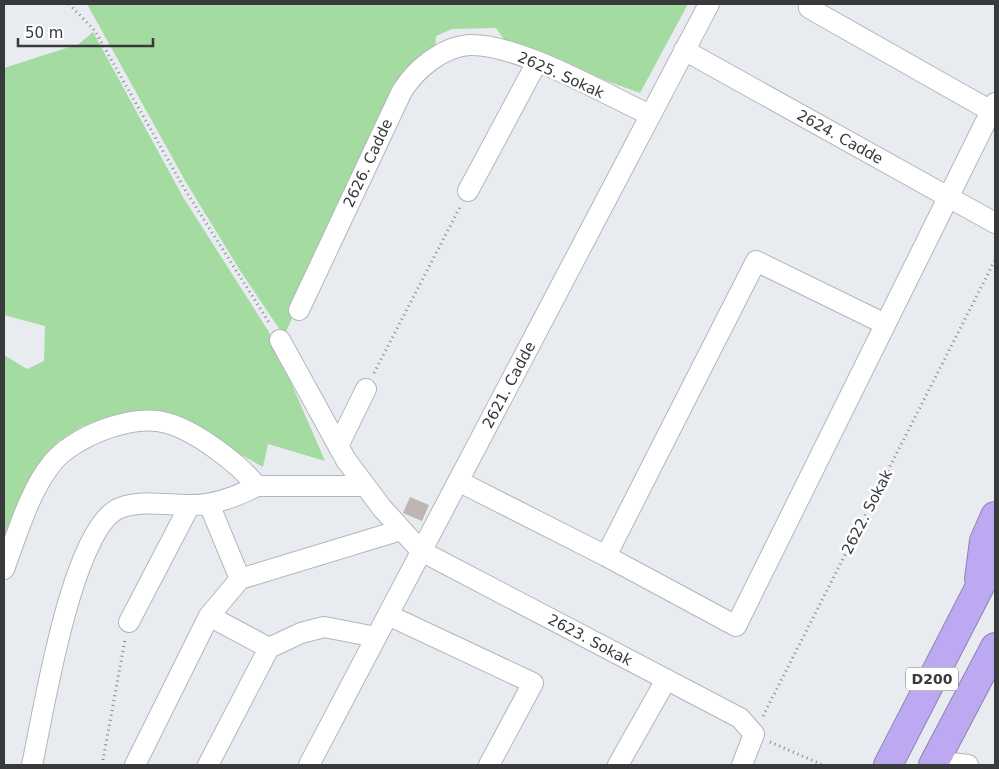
<svg xmlns="http://www.w3.org/2000/svg" width="999" height="769" font-family="'DejaVu Sans',sans-serif">
<style>
.green{fill:#a4dba0}
.building{fill:#bdb6b5}
.lines{fill:none;stroke-linecap:round;stroke-linejoin:round}
.minor-casing{stroke:#b2b6ba;stroke-width:22}
.highway-casing{stroke:#8e82b2;stroke-width:30}
.path{stroke:#87898d;stroke-width:3;stroke-dasharray:1 4;stroke-linecap:butt}
.minor{stroke:#fff;stroke-width:20}
.highway{stroke:#bda9f2;stroke-width:28}
.labels{text-anchor:middle;dominant-baseline:central;stroke-width:5;stroke-linejoin:round;paint-order:stroke}
.shield{fill:#fff;stroke:#747476;stroke-width:1}
.shield-label{font-size:14px;font-weight:bold;fill:#38393b}
.street-label{font-size:15px;fill:#38393b;stroke:#fff}
</style>
<rect width="100%" height="100%" fill="#e8ebf0"/>
<path class="green" d="M87,4H688L640,93L508,45L496,28L452,29L436,36L435,48L396,86L374,125L342,208L284,336L241,272L187,184Z
M93,32L183,197L269,332L325,461L268,444L263,467L164,412H137L83,426L58,442L47,456L4,544V355L27,369L44,361L45,326L4,315V68L79,44Z"/>
<path class="building" d="M410,497L429,505L422,521L403,513Z"/>
<g class="lines">
<defs>
<path id="minor" d="M811,4L809,8L991,111
M684,50L995,223
M468,191L537,62
M299,310L402,91C416,69 442,47 469,45C517,43 605,94 650,115
M280,340L346,460L382,508L421,551L740,718L754,734L742,765
M338,446L366,389
M458,481L606,556L736,626L995,103
M209,504L240,579
M606,556L756,261L885,324
M4,569C17,535 29,491 53,462C75,436 133,413 167,423C196,431 238,463 257,486H365
M388,615L533,683L489,765
M129,622L190,505
M269,648L301,633L324,627L376,637
M935,761L968,765
M32,765C43,715 72,526 120,508C141,500 167,505 188,505C212,506 236,497 257,486
M135,765L209,616L240,579L401,530
M208,765L269,648L209,616
M309,765L709,4
M618,765L666,680"/>
<path id="highway" d="M979,579L984,541L995,516
M888,765L995,557
M933,765L995,647"/>
</defs>
<use href="#minor" class="minor-casing"/>
<use href="#highway" class="highway-casing"/>
<path class="path" d="M69,4L95,31L184,188L270,324
M374,373L460,207
M763,716L995,260
M770,742L823,765
M102,765L125,640"/>
<use href="#minor" class="minor"/>
<use href="#highway" class="highway"/>
</g>
<g class="labels">
<rect class="shield" x="906" y="667.5" width="52" height="23" rx="4"/>
<g class="shield-label">
<text x="932" y="679">D200</text>
</g>
<g class="street-label">
<text transform="translate(561 75) rotate(24)">2625. Sokak</text>
<text transform="translate(840 137) rotate(29)">2624. Cadde</text>
<text transform="translate(368 163) rotate(-65)">2626. Cadde</text>
<text transform="translate(509 385) rotate(-62)">2621. Cadde</text>
<text transform="translate(867 512) rotate(-63)">2622. Sokak</text>
<text transform="translate(590 640) rotate(28)">2623. Sokak</text>
</g>
</g>
<rect width="999" height="769" fill="none" stroke="#38393b" stroke-width="10"/>
<path d="M18 38v8h135v-8" fill="none" stroke="#38393b" stroke-width="2.5"/>
<text x="25" y="38" font-size="15" fill="#38393b" stroke="#ffffff" stroke-width="4" paint-order="stroke">50 m</text>
</svg>
